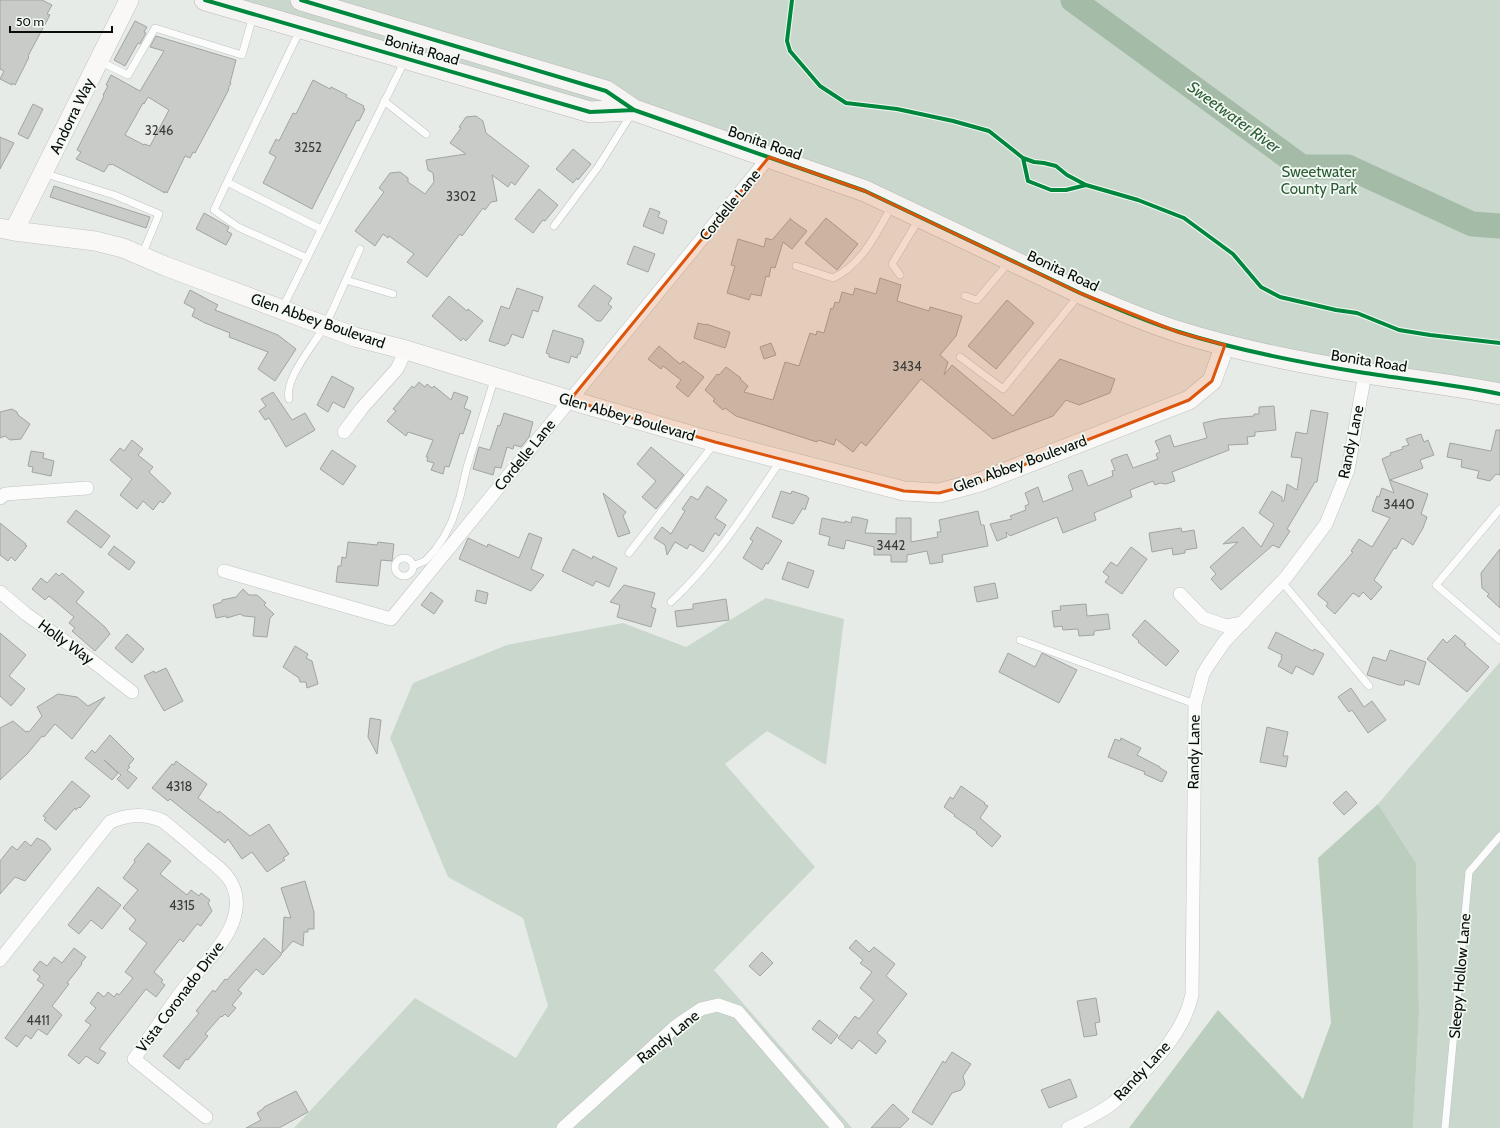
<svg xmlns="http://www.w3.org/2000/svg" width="1500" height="1128" font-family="Cabin,sans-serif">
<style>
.green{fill:#cad7cc}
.forest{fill:#bbcdbd}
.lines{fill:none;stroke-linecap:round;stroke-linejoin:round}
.river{stroke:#a4bba7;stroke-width:25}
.building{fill:#c8cbc8;stroke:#a1a5a2;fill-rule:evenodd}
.lane-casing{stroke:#c0c3c0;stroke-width:8}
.street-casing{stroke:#c0c3c0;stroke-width:14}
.secondary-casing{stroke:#c0c3c0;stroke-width:20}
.primary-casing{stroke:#bab8b7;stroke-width:22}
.path{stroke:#cfd0cf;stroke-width:2.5;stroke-dasharray:1 3;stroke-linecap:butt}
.lane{stroke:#fbfcfb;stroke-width:7}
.street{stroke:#fbfcfb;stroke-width:13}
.secondary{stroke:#f9f8f7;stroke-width:19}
.primary{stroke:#f5f4f3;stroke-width:21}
.cycleway-casing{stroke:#f3faf4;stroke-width:6}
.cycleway{stroke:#00873e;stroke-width:4}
.marked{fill:#dd550c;fill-opacity:0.2;stroke:#dd550c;stroke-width:3;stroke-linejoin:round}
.labels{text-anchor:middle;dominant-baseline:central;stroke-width:3.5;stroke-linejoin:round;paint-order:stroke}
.number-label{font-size:13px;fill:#3a3c3a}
.street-label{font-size:15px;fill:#0a0c0a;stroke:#f3faf4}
.park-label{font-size:15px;fill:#2d5c37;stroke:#f3faf4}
.water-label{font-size:16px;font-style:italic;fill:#2f5e39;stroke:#f3faf4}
</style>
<rect width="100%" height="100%" fill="#e7ebe7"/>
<path class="green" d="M236,0H1500V392L1225,346L769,156Z
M766,598L844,619L826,765L767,731L725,764L815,867L714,970L852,1128H294L415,998L516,1058L548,1006L523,918L448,877L390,738L413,683L507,645L623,623L686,647Z
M1500,662V1128H1413L1419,1014L1416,863L1378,804Z"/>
<path class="forest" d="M1378,804L1416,863L1419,1014L1413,1128H1129L1218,1010L1303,1099L1331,1023L1318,858Z"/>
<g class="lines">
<path class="river" d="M1073,0L1302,167H1348L1472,224L1500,226"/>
</g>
<path class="building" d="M0,0H42L52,5L47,14L50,15L28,56L29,57L15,85L12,83V85L0,79L4,71L0,69Z
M135,21L147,27L144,32L146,33L140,44L138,43L125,66L114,60Z
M156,36L236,60L230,83H231L228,89H229L216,114L195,153L193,152L190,158L185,156L167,193L165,191V193L112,164L111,165L109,164L104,172L76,159L81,152L77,150L104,96L103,95L108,86L106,85L111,75L140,91L164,51L150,47ZM148,97L169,110L150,146L144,144V145L125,135L143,103L144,104Z
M313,80L330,89L331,87L347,95L346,97L364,106L363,108L365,109L359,121L357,120L312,209L263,183L276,157L269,153L276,139L279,141L293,113L296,114Z
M33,104L43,109L28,139L18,134Z
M476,116L483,121L486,133L529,166L515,185L511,182L508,187L492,175L497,201L491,202L485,210L483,208L462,236L460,234L427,277L407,262L414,254L389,236L388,238L383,234L375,246L355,231L384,192L379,188L390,173L400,172L408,178V182L425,194L434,182L433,173L428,170L426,160L466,154L450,143L461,128L459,127L466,117Z
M0,137L14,143L0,169Z
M573,149L591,164L578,180L577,178L573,183L556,169Z
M54,186L150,217L146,228L50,197Z
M539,189L558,205L545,221L543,220L533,233L515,219Z
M650,208L660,212L658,217L667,221L663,234L643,226Z
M204,213L229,227L227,231L232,234L226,245L196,229Z
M791,218L790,219L807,231L792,249L783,242L775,268L771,267L769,277L766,276L761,296L751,294L749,300L727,293L735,266L731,265L738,239L764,247L766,238L772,240Z
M826,218L858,244L837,270L805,243Z
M634,246L655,254L648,272L627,264Z
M880,278L901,285L897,301L929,311L930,307L962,316L956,336L940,355L948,362L944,375L952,365L1013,416L1060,359L1115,379L1110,393L1079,405L1066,400L1053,416L993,439L921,379L866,446L861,442L853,452L836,439L834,445L818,440L817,442L736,416L725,408L723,410L713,401L715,399L705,390L717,374L719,375L726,367L741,378L740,379L748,386L744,392L773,400L785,362L799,366L810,333L816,335L817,331L824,333L831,308L833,309L835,302L839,303L842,292L853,295L855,288L876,294Z
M594,285L612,298L608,304L612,307L601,321H597L578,306Z
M517,288L543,297L538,312L533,310L523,338L512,334L508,344H506L505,346L489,341L501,306L509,309Z
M190,290L218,305L215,310L278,335L296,349L275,381L258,369L268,352L229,337L230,333L205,323L192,316L195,309L184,303Z
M449,296L467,311L468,309L483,321L466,341L463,338L461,341L432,316Z
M1007,300L1034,323L996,369L968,346Z
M698,323L706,325V324L730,332L726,346L725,348L694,338Z
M553,330L583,339L582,341H584L580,354H578L577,358L571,356L569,363L549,357V354L546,353Z
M771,343L776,355L764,359L760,347Z
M659,346L680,364L683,361L704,377L688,397L676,387L681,380L663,366L661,369L648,359Z
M332,376L354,388L344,408L333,402L328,412L317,405Z
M419,382L425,387L427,384L432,388L434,386L451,400L454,392L468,397L464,408L471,411L463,434L460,433L449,467L445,466L443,474L431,470L434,463L427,461L428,457H426L433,440L408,432L406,436L387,421L396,411L393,409L412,386L414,388Z
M273,392L292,420L305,413L315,430L286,447L269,418L265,420L259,411L266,406L261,399Z
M1274,406L1276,430L1255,432V436L1247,437L1248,444L1228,445L1229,450L1172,472L1175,481L1166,484L1160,483L1155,485L1153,481L1130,490L1132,497L1094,513L1096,520L1063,533L1057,517L1010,536L1006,532L1007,537L997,541L990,524L1012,519L1010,516L1026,510L1025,506L1029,504L1025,493L1038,487L1043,502L1073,490L1068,476L1070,474L1082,470L1088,486L1113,476L1112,471L1115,470L1111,460L1115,458L1127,454L1133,468L1158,459L1156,454L1160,452L1155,441L1170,435L1174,447L1207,438L1203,423L1219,419L1254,416V414H1259V407Z
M12,409L17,412L18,415L30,424L21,439L10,440L5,436L0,438V412Z
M1311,410L1328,413L1317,482H1315L1287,529L1290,531L1279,548L1273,545L1221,590L1211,579L1216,574L1210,567L1238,542L1223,544L1243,527L1261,547L1274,524L1259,513L1272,491L1282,497V501H1284L1287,484L1297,490L1302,458L1291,457L1296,432L1307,434Z
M504,413L533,422L529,437L521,447L514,445L513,449L507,447L501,468L495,467L493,475L473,469L479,447L490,450L498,425L500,426Z
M1496,430H1500V475L1496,474L1490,481L1477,478L1479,471L1461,467L1462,460L1447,457L1450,443L1491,451Z
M1421,434L1424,442L1428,440L1434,455L1420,460L1423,468L1390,480L1428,494L1421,514L1427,517L1423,528L1413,545L1402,538L1396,549L1394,548L1374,580L1382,587L1371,600L1363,592L1359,597L1353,593L1335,614L1326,606L1328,603L1318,595V593L1353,552L1351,551L1359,539L1372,547L1390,518L1372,511L1377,496L1379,497L1382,488L1394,493L1382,459L1391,455L1390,453L1403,449L1402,447L1409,445L1406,439Z
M132,440L143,449L138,455L153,467L149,472L171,493L163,503L160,501L153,510L143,501L137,509L120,495L132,479L110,460L120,448L124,451Z
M651,447L684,475L656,509L642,497L656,481L637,464Z
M332,450L356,466L343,485L320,469Z
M31,451L44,453L43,458L54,461L51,476L32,472L33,467L28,466Z
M707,486L727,500L715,518L726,525L719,536L715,533L703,552L690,544L687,549L675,542L667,555L665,545L654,538L662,527L671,534L685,511L682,509L691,496L698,500Z
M781,491L791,494L792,491L807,496V497L809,498L805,510L803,508L793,524L772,517Z
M603,493L626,512L623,516L630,533L618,537Z
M76,510L110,536L101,548L67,522Z
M978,511L981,525H984L988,546L942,555L943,562L930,564L927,551L907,555V562H891V555H874V547L846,540L844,549L828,545L830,537L819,534L822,518L845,523V521L851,523L852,517H856L868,520L865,533L896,534V518H911V542L938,537L937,532H941L939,520Z
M0,523L26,544L25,545L27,546L15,561L11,557L8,561L0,555Z
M757,527L782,541L768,564L766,563L762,570L743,558L753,541L750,539Z
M1181,528L1182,532L1194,530L1197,548L1185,550V553L1173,555L1172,548L1152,552L1149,533Z
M529,533L542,538L531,569L544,575L531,591L459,559L468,538L487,547L488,544L519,558Z
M348,542L377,545L378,542L394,544L392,561L381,560L378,586L336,582L338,566H341L342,557L346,558Z
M114,546L135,562L129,570L108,554Z
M1131,547L1147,559L1122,594L1105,582L1109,577L1103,572L1111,562L1117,566Z
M573,549L592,559L593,556L617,568L609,587L596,581L593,586L562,571Z
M1500,549V608L1487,596L1489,594L1482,588L1481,573Z
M788,562L814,571L808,588L782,579Z
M56,573L59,576L62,573L84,592L76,602L105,627L110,634L95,651L72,631L75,628L69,623L74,617L49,596L45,600L32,589L41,578L47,583Z
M995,583L998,598L977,602L974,587Z
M624,585L655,593L651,607L656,609L651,627L617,617L620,605L610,602Z
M243,589L249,595H257L266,603L264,605L274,614L270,618L267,637L253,636L255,617L244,616L240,614L227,618L226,616L216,618L213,605L222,602V600L236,597Z
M477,590L488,593L486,604L475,601Z
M431,592L443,601L434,614L421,605Z
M726,599L729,620L677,627L675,611L693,609V604Z
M1086,604L1087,616L1108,614L1110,629L1094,631V635L1079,636L1078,629L1063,630L1062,626L1054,627L1052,611L1061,610L1060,606Z
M1145,620L1179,651L1166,666L1138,642L1139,641L1132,635Z
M1276,632L1313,651L1314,649L1324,654L1313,675L1296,666L1292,674L1278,666L1282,658L1281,657L1282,655L1268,648Z
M0,633L26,655L9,676L25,689L11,706L0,696Z
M127,634L144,649L132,663L115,648Z
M1455,635L1466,644L1464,645L1489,667L1467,692L1427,659L1443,639L1447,643Z
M295,646L308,654L306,658L312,661L318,684L307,688L306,682H300L299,678L283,667Z
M1390,650L1426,662L1419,685L1405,680L1404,685H1399L1367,675L1373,657L1386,661Z
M1008,653L1035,667L1042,653L1077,670L1059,703L999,672Z
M166,668L183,701L164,711L144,676L154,671L155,673Z
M1351,688L1364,707L1372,701L1386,720L1368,733L1352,710L1349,712L1338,697Z
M58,694L77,697L88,706L105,697L72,739L55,724L44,737L42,736L28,753L0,780V728L13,721L26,732L27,731L29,732L42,716L37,707Z
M370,718L381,720L377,754L368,737Z
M1267,727L1288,732L1283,756H1288L1286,767L1260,762Z
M110,735L134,759L128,766L130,767L127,770L137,778L128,789L117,779L121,775L104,760L118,773L112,780L85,758L92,750L95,753Z
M1121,738L1141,748L1137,755L1160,767V768L1167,772L1162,782L1144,774L1145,772L1108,757L1115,739L1120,741Z
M176,761L207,784L198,798L218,813L219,811L250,836L269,824L289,854L283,858L285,860L267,872L252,852L242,859L228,839L225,843L170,799L168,801L152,788L172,764L174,765Z
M72,781L90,796L80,808L79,807L76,810L75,808L56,830L44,820L46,818L43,816Z
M961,786L985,803L984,804L988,806L980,818L1001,836L992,847L976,833L977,832L954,816L955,815L944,807L950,797L953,799Z
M1346,791L1357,803L1344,815L1333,803Z
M37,838L45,842L51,849L25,881L15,877L0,894V861L12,846L17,850L25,841L31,846Z
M148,843L171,861L160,874L187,895L191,890L199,896L201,893L210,900L208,903L212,911L201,926L197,924L183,942L180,939L154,972L163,980L161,982L165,985L156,997L146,989L99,1049L106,1053L98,1064L86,1056L79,1064L68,1055L91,1025L85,1021L96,1008L90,1003L98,992L104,997L108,992L114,997L117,993L119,995L133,978L125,972L147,943L129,929L136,920L123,908L138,890L123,878L135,862L134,860Z
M305,881L314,912V929H308V932H304L303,946L293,941L282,953L284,917L291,918L281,888Z
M98,887L121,905L102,929L91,920L79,934L68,925Z
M264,938L282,954L263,975L256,969L238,990L242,993L232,1005L236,1008L228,1017L225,1014L222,1017L221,1016L205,1034L208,1036L188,1060L186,1059L179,1069L163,1056L199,1013L196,1011L213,990L215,992L225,979L227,980Z
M856,940L869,952L874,947L895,964L886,976L907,994L877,1033L886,1041L876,1054L859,1040L852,1049L838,1038L855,1016L859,1019L874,1000L860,988L872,972L860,963L863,960L849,948Z
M74,948L86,957L81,963L82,964L67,983L69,984L52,1006L62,1015L47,1035L38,1029L31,1039L26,1035L17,1047L5,1038L44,985L37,980L40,976L33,970L40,961L47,966L54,957L62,963Z
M762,952L773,963L760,976L749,966Z
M1096,998L1100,1022L1095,1023L1097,1035L1084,1037L1077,1001Z
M819,1020L838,1035L831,1044L812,1029Z
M952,1052L971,1064L963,1076L965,1084L961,1090L952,1093L932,1125L912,1112L943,1061L945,1063Z
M1070,1079L1077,1097L1049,1108L1041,1090Z
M296,1091L308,1112L279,1128H246L261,1120L257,1113L264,1108V1107Z
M893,1104L909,1119L900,1128H871Z"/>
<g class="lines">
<defs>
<path id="lane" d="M300,30L227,182L321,229
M99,61L128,75L155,28L242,55L253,16
M384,101L426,134
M43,173L114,195L159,214L142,255
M227,182L214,210L238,227L307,258
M554,226L598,167L632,113
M796,266L833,278C862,265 877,232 892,206
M900,275L892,264L919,219
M346,280L360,249
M965,296L977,300L1010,261
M282,309L405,60
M960,357L1003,389L1079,295
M289,399C284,378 315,344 325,325C333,311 339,295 346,280L393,294
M1500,509L1436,585L1500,640
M629,553L714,444
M395 567a9 9 0 1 1 18 0a9 9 0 1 1-18 0Z
M413,566L425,561L435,550L444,537L452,521L460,497L467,467L495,377
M1282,582L1369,686
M671,602C715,561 748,509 781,460
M1020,640L1195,704
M1445,1128L1469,872L1500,836"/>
<path id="street" d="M344,432L362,408L397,369L406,350
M0,498L5,494L87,488
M224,571L391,619L769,157
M0,592L26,614L86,656L132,692
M1180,594L1203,618L1226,626L1243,623
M0,960L110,822C128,814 145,813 163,821C176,832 190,843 203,855C213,863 225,871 231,882C253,923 203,963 181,992C165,1014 150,1037 134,1059L206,1117
M563,1128L676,1026L701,1009L718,1005L738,1012L838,1128
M1068,1128C1083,1121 1100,1113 1113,1103C1121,1096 1128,1088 1135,1081C1160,1056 1184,1030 1192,995L1195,704L1203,674L1209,664L1225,641L1287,576L1326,524L1348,470L1365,373"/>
<path id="secondary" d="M0,228L14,231L95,241L123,248L165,266L355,337L406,350L570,400L711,441L904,491L939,493L980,482L1189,400L1212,381L1225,345
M14,231L129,0"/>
<path id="primary" d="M205,0L590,112L634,110
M301,0L606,91L634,110L865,191L1080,293C1112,307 1145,321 1179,332C1239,351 1303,363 1365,373C1410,380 1455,385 1500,394"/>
</defs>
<use href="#lane" class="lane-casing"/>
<use href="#street" class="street-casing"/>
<use href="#secondary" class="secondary-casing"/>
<use href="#primary" class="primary-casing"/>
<path class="path" d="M792,0L787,41L790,51L820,86L846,103L897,109L953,121L989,131L1023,158L1034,162L1044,163L1056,166L1067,175L1086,185L1138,200L1184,218L1233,254L1261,287L1280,297L1336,310L1357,313L1399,330L1430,335L1500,343
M1023,159L1028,181L1051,190H1066L1086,185
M1044,163L1049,155L1051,145L1067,134L1074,123V102L1081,97L1093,104V125L1075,155L1056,166"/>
<use href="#lane" class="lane"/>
<use href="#street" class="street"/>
<use href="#secondary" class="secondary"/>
<use href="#primary" class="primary"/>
<defs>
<path id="cycleway" d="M205,0L590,112L634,110
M301,0L606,91L634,110L865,191L1080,293C1112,307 1145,321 1179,332C1239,351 1303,363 1365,373C1410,380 1455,385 1500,394
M792,0L787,41L790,51L820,86L846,103L897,109L953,121L989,131L1023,158L1034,162L1044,163L1056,166L1067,175L1086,185L1138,200L1184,218L1233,254L1261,287L1280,297L1336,310L1357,313L1399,330L1430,335L1500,343
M1023,158L1028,181L1051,190H1066L1086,185"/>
</defs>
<use href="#cycleway" class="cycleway-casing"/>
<use href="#cycleway" class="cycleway"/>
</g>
<path class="marked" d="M769,157L865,191L1080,293L1178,332L1225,345L1212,381L1189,400L980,482L939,493L904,491L715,442L570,400Z"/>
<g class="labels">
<g class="number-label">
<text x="159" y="130">3246</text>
<text x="308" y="147">3252</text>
<text x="461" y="196">3302</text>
<text x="907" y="366">3434</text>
<text x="1399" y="504">3440</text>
<text x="891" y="545">3442</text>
<text x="179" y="786">4318</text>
<text x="182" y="905">4315</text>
<text x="38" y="1020">4411</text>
</g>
<g class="street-label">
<text transform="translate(422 50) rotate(16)">Bonita Road</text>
<text transform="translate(72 116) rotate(-64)">Andorra Way</text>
<text transform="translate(765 143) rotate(19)">Bonita Road</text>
<text transform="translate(730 205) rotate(-51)">Cordelle Lane</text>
<text transform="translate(1063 271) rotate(25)">Bonita Road</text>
<text transform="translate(318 321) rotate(19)">Glen Abbey Boulevard</text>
<text transform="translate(1369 361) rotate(9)">Bonita Road</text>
<text transform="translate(627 417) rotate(16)">Glen Abbey Boulevard</text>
<text transform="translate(1351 442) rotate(-78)">Randy Lane</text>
<text transform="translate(525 455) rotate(-51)">Cordelle Lane</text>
<text transform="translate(1020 464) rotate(-20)">Glen Abbey Boulevard</text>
<text transform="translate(66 642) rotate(36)">Holly Way</text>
<text transform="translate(1194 752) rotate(-89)">Randy Lane</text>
<text transform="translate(1460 976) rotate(-85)">Sleepy Hollow Lane</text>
<text transform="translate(180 997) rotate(-53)">Vista Coronado Drive</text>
<text transform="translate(668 1037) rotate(-39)">Randy Lane</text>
<text transform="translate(1142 1071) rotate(-47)">Randy Lane</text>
</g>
<g class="park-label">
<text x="1319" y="172">Sweetwater<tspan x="1319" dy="17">County Park</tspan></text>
</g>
<g class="water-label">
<text transform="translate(1234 117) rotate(36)">Sweetwater River</text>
</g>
</g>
<path d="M10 26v6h102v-6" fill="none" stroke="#0a0c0a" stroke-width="2"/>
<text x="16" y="26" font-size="12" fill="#0a0c0a" stroke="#f3faf4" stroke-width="3" paint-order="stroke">50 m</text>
</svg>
